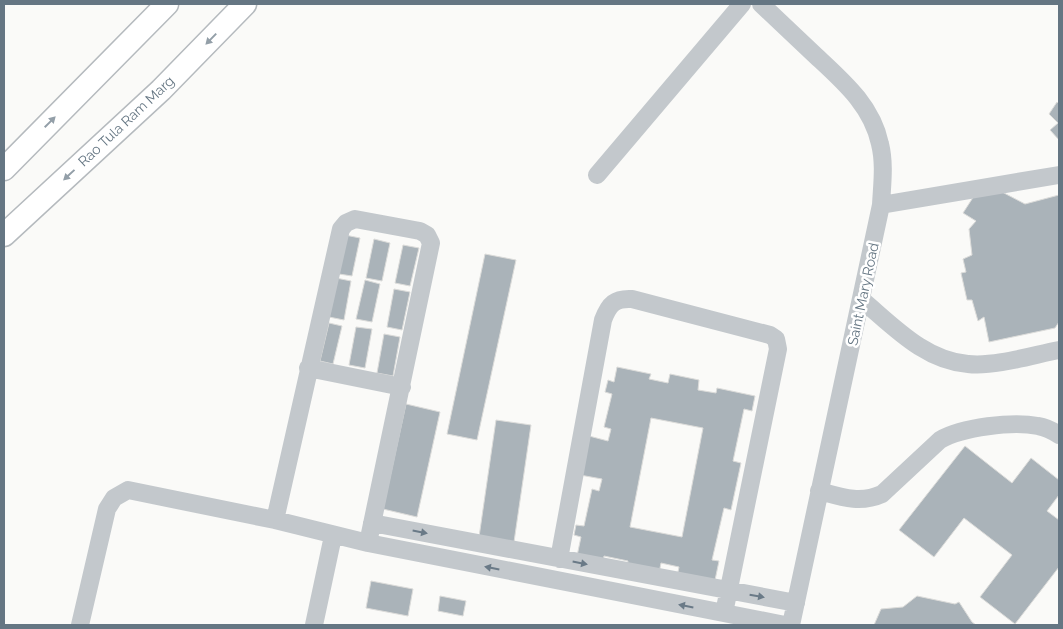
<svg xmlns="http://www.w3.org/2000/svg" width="1063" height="629" font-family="Raleway,sans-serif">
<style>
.building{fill:#aab3b9;stroke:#dcdcda;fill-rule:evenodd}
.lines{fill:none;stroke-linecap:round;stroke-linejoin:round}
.major-casing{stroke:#b5babe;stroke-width:25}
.minor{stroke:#c3c8cc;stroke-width:18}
.major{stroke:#fff;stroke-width:22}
.oneway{fill:#939fa8}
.oneway2{fill:#6a7a87}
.labels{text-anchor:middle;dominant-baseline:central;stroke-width:5;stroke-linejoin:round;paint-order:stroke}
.street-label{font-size:14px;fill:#657683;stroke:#fff}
</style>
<rect width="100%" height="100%" fill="#fafaf8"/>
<path class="building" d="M1057,102L1059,104V140L1050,130L1058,123L1049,114Z
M983,182L1025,204L1059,195V322L1055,328L989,342L984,317L978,321L972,300H967L961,273L966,272L963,259L972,255L969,229L976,221L963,213Z
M345,235L360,238L352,276L339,274Z
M374,239L390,243L382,281L366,278Z
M403,245L419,248L410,286L395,283Z
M485,254L516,260L477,440L447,434Z
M336,278L351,281L344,320L329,317Z
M365,280L380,284L372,322L356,319Z
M394,289L410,292L402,330L387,327Z
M329,323L342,326L333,364L320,361Z
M356,327L372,329L365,368L349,365Z
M384,334L400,337L393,376L377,373Z
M617,367L651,374L649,379L668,383L670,374L699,380L698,390L716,393L717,388L755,396L752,411L744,409L733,461L741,463L731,510L724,508L712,560L719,561L714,585L677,577L679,567L661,563L659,573L627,566L628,561L604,556L603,561L577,556L581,537L574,535L576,525L584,526L592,489L599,491L602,479L580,475L589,436L608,441L611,429L604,427L612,394L605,392L608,380L614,382ZM651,418L703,428L682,537L630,527Z
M406,404L440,412L417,517L383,509Z
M496,420L531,425L514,542L479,537Z
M965,446L1012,483L1031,458L1059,480V495L1047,511L1059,520V567L1015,624L980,597L1012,555L964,518L934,557L899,530Z
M371,581L413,589L408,616L366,608Z
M440,596L466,601L463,616L438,611Z
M917,596L955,604L959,602L972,622L976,625H874L881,609L903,607Z"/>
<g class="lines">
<defs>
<path id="major" d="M4,169L167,4
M4,235L161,90L245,4"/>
</defs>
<use href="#major" class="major-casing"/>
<path class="minor" d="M761,4C779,21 798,39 816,56C844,82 872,106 880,144C885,164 882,185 881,205L791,625
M597,175L742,4
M881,205L1059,175
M862,300C893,326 925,361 968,364C995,367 1033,355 1059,350
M308,368L402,387
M819,491C841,497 860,504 882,494L940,440C962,427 1013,421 1038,426C1045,427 1053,431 1059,435
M372,523L796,603
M368,543L431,243L427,235L420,231L355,219L346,223L341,229L275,520L368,543L785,625
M559,559L603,320C609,304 615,298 632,299L770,335L776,339L778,349L724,613
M80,625L107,509L114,498L128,490L275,520
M314,625L333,536"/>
<use href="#major" class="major"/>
</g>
<defs><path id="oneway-solid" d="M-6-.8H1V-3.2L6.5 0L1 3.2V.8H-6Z" transform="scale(1.25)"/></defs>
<g class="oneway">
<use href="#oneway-solid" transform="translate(211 39) rotate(134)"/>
<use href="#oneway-solid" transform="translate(50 122) rotate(-45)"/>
<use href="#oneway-solid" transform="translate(69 175) rotate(137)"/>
</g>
<g class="oneway2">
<use href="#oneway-solid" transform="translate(420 532) rotate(11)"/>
<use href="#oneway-solid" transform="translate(580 563) rotate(11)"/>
<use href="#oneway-solid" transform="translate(492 568) rotate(-169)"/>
<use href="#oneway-solid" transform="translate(757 596) rotate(10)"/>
<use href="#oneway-solid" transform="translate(686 606) rotate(-169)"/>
</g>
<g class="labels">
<g class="street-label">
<text transform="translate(126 121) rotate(-43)">Rao Tula Ram Marg</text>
<text transform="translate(863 294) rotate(-78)">Saint Mary Road</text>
</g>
</g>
<rect width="1063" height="629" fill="none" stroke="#657683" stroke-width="10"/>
</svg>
